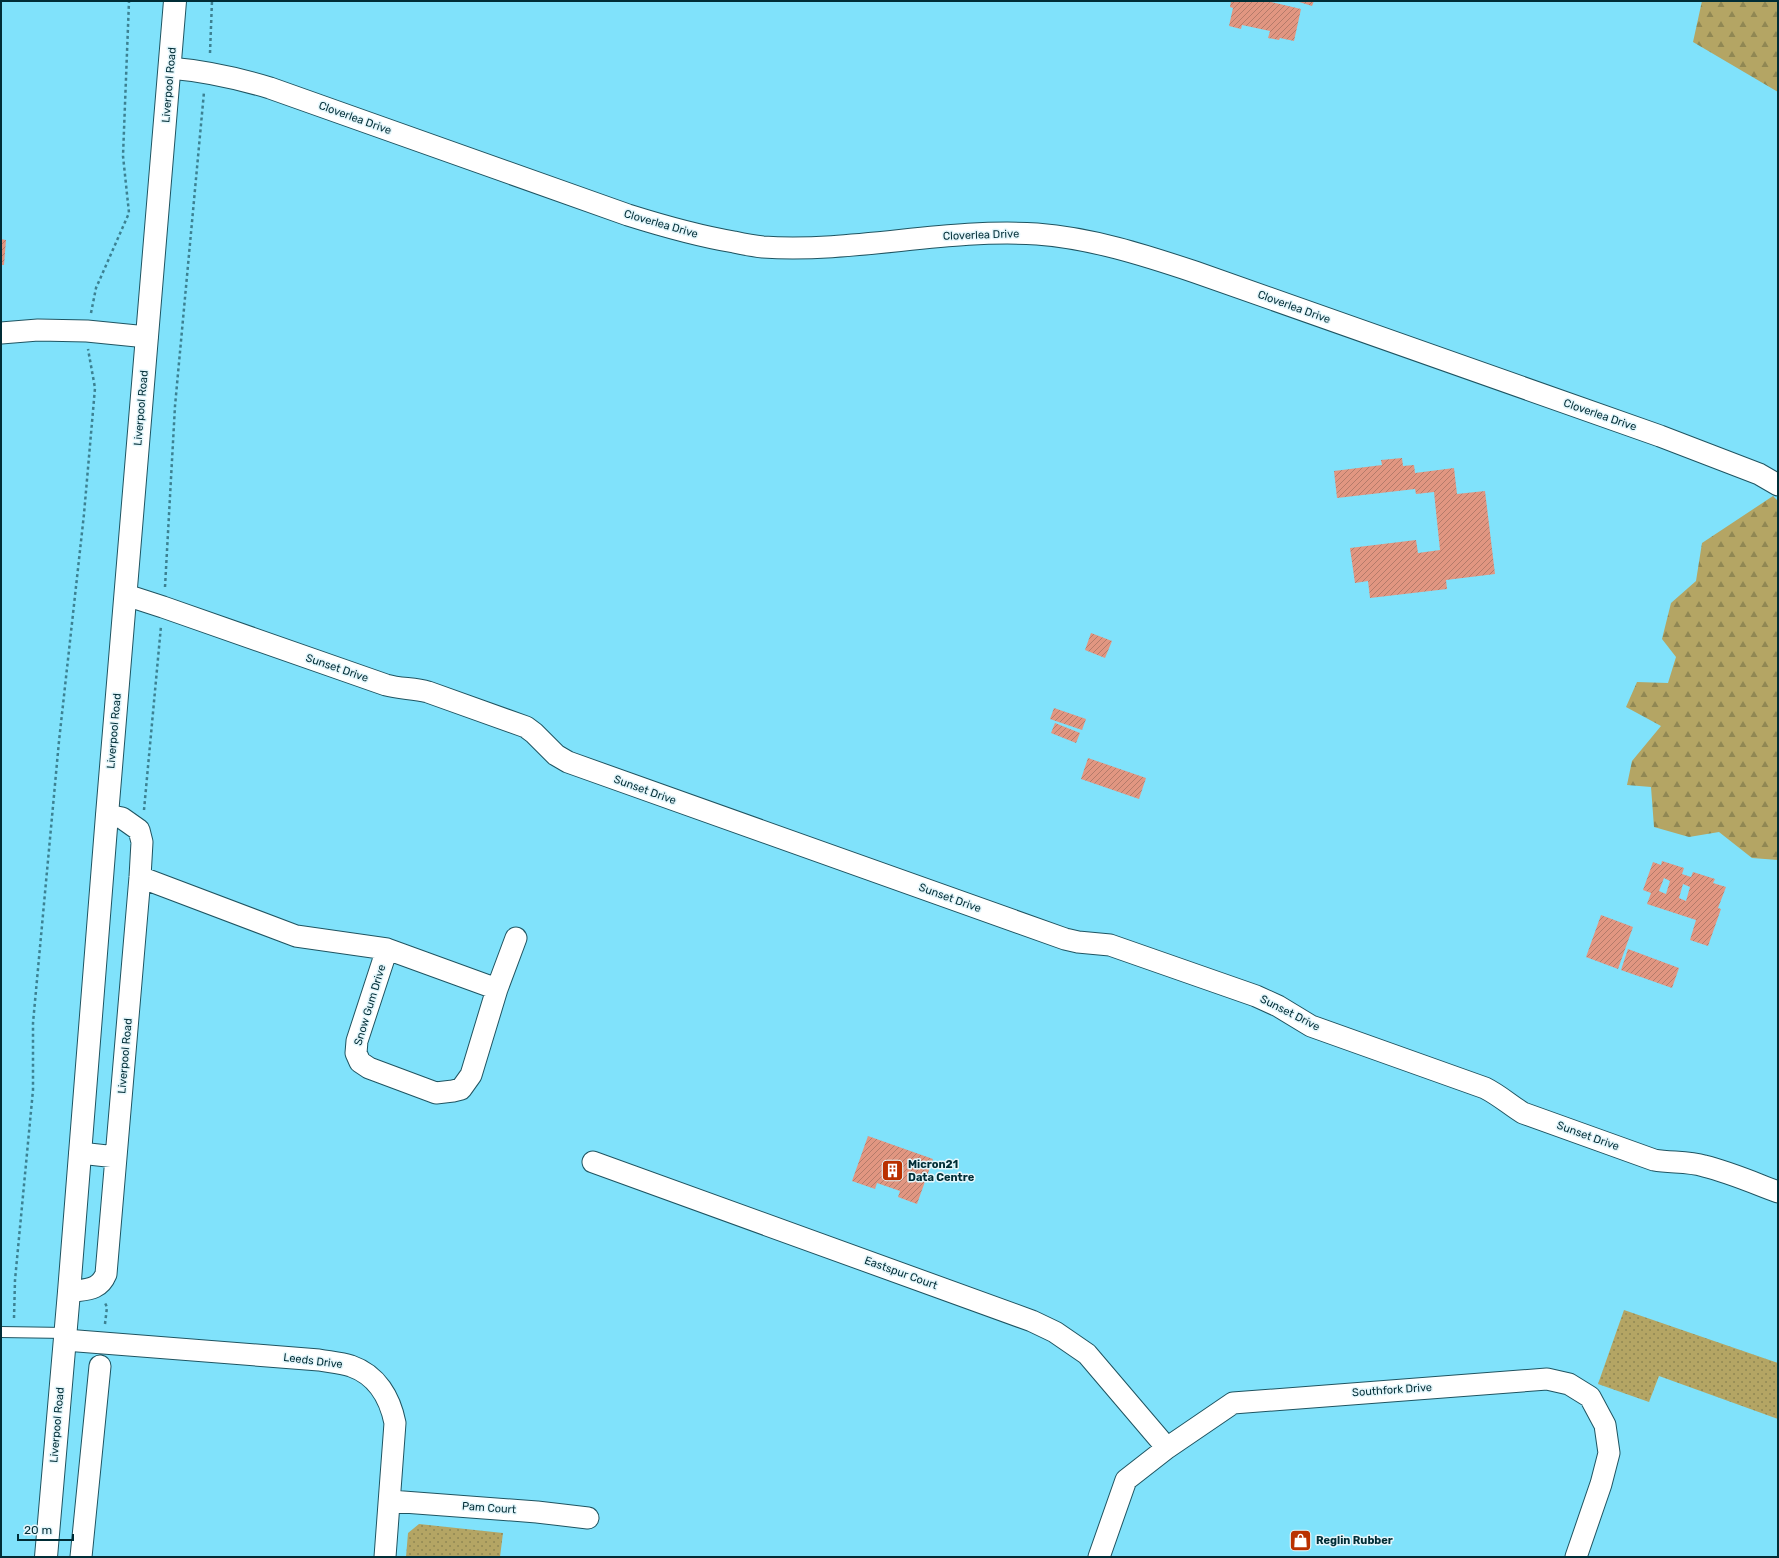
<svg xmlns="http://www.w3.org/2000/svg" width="1779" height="1558" font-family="Rubik,sans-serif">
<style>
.forest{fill:url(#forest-firs)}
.park{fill:url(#park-dots)}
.building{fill:url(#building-hatch);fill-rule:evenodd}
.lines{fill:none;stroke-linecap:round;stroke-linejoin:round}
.lane-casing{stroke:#1f5461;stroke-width:12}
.street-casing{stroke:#1f5461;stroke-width:23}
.secondary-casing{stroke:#1f5461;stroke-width:24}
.path{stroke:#3c8192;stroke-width:2.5;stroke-dasharray:3 3;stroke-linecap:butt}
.lane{stroke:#fff;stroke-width:10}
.street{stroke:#fff;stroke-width:21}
.secondary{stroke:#fff;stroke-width:22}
.labels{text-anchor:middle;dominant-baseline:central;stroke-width:3;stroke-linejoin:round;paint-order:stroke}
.street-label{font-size:11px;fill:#002d36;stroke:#e4f6fb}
.poi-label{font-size:11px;font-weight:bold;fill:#002d36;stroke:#e4f6fb;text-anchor:start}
</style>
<defs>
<pattern id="forest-firs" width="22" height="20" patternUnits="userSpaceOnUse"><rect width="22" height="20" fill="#b4a564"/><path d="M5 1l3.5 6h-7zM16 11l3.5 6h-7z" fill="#908753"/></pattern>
<pattern id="park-dots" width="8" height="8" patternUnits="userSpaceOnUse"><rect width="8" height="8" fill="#b4a564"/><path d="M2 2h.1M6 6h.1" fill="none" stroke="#908753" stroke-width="1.8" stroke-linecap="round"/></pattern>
<pattern id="building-hatch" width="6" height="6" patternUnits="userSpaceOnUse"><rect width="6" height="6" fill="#e19681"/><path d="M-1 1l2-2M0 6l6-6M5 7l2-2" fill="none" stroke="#b47b6a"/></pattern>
</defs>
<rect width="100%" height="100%" fill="#80e2fb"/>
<path class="forest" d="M1702,1H1778V92L1693,42Z
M1773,496L1778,501V860L1752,858L1719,832L1689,837L1654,827L1651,787L1627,785L1632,761L1661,726L1626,707L1637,682L1668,683L1676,657L1662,639L1671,603L1696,581L1702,543Z"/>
<path class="park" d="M1624,1310L1778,1363V1419L1659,1376L1649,1402L1598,1384Z
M419,1524L503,1533L500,1557H406L408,1533Z"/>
<path class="building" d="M1231,1H1267L1301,9L1294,41L1280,38L1279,40L1268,38L1270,31L1242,25L1241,29L1229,26L1233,8L1230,7Z
M1296,1H1314L1312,6Z
M1,239L6,240L4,265H1Z
M1402,458L1403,466L1414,465L1415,473L1454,468L1457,494L1485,491L1495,574L1446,580L1447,589L1370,598L1368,581L1355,583L1350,548L1416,540L1418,553L1440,550L1434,492L1416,494L1415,489L1337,498L1334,471L1382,465L1381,460Z
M1091,633L1112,641L1105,658L1085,650Z
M1054,708L1086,719L1082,730L1050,719Z
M1055,723L1080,733L1076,743L1051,733Z
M1088,758L1146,778L1139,799L1081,779Z
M1662,861L1684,868L1682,874L1691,877L1693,872L1715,879L1713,883L1726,887L1718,908L1721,909L1708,946L1690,940L1696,920L1647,904L1651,893L1643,890L1653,862L1661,865ZM1664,878L1670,881L1666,894L1659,891ZM1683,884L1690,887L1686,901L1679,898Z
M1601,915L1633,927L1618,969L1586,957Z
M1628,949L1679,968L1672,988L1621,970Z
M868,1136L933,1159L917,1204L898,1197L900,1191L877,1183L875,1189L852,1181Z"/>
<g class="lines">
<defs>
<path id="lane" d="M1,1332L66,1333"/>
<path id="street" d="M170,68C205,71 237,78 270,88L628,215C663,226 698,236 734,242C743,244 753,246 763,247C855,253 945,228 1037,234C1091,238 1144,255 1195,272L1660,436L1759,474L1778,485
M1,333L38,330L87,331L147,337
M126,595L163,607L386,685C400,689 414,688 428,692L526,727L534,733L556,755L568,762L1065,939L1078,942L1110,945L1256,996L1278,1006L1311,1026L1485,1088C1499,1095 1510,1105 1523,1113L1654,1160C1671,1163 1688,1161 1704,1166C1729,1172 1754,1183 1778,1192
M140,877L296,936L387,949L497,989
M387,949L357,1041L356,1053L360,1062L369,1068L436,1093L453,1091L461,1089L471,1075L497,989L516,938
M80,1153L116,1157
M593,1162L1032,1321L1055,1332L1087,1354L1167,1448
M69,1292C86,1289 99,1291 106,1274L140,877L142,842L139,830L122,818L107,815
M65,1340L319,1360C330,1362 341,1363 351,1366C377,1375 390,1398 395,1423L385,1557
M390,1501L537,1512L588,1518
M81,1557L100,1366
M1099,1557L1126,1480L1167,1448L1233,1403L1547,1379L1569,1384L1590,1397L1605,1425L1609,1453L1601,1484L1576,1557"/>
<path id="secondary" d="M46,1557L69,1292L107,815L175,1"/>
</defs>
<use href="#lane" class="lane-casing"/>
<use href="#street" class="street-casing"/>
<use href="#secondary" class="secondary-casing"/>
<path class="path" d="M210,53L212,1
M91,313L96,288L129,213L123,156L129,1
M165,587L175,406L204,92
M144,810L161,626
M14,1318L15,1280L33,1090V1023L59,741L84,514L95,388L88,349
M105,1324L107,1307L105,1303"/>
<use href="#lane" class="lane"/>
<use href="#street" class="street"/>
<use href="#secondary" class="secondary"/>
</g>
<defs>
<symbol id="building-square" viewBox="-11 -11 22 22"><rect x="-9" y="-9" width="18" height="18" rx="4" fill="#ba3100" stroke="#e4f6fb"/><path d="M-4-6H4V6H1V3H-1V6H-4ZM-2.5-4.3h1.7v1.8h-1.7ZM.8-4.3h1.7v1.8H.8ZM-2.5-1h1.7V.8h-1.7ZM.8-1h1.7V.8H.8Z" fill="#fff"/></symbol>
<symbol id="shop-square" viewBox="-11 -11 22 22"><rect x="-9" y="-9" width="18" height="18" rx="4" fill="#ba3100" stroke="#e4f6fb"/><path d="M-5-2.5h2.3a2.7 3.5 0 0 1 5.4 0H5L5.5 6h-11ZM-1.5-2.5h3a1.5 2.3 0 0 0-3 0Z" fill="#fff"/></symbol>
</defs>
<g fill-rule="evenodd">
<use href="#building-square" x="880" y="1158" width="25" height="25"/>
<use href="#shop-square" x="1288" y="1528" width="25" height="25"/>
</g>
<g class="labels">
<g class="street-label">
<text transform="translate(169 85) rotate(-85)">Liverpool Road</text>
<text transform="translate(355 118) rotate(20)">Cloverlea Drive</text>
<text transform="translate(661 224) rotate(16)">Cloverlea Drive</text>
<text transform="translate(981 235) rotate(-2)">Cloverlea Drive</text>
<text transform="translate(1294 307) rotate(20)">Cloverlea Drive</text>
<text transform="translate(141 408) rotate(-85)">Liverpool Road</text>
<text transform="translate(1600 415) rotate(19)">Cloverlea Drive</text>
<text transform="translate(337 668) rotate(19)">Sunset Drive</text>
<text transform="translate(114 731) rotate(-85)">Liverpool Road</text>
<text transform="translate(645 790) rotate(20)">Sunset Drive</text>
<text transform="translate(950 898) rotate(20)">Sunset Drive</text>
<text transform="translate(370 1005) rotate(-73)">Snow Gum Drive</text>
<text transform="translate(1290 1013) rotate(27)">Sunset Drive</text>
<text transform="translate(125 1056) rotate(-85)">Liverpool Road</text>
<text transform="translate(1588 1136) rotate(20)">Sunset Drive</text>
<text transform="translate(901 1273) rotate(20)">Eastspur Court</text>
<text transform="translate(313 1361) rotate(7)">Leeds Drive</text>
<text transform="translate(1392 1390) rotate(-4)">Southfork Drive</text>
<text transform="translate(57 1425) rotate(-85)">Liverpool Road</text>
<text transform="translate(489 1508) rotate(4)">Pam Court</text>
</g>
<g class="poi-label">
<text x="908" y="1164">Micron21<tspan x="908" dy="13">Data Centre</tspan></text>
<text x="1316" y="1540">Reglin Rubber</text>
</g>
</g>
<rect width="1779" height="1558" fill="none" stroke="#002d36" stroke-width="4"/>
<path d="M18 1534v6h55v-6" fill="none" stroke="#002d36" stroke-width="2"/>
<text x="24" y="1534" font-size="12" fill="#002d36" stroke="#e4f6fb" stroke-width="3" paint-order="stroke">20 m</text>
</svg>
